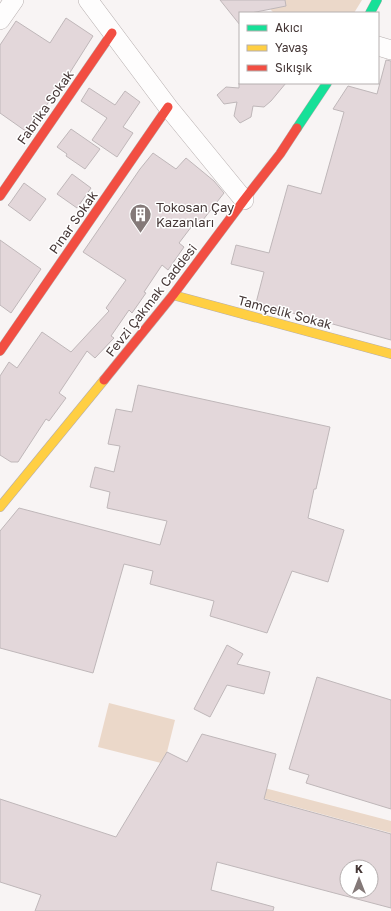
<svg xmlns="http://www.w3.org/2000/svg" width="391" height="911" font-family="'Golos Text',sans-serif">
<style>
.green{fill:#ebd8c9}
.building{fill:#e3d7da;stroke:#bfb7b9;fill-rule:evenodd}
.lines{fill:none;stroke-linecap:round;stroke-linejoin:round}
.street-casing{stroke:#b6aeae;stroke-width:20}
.fast-casing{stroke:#b6aeae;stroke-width:10}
.slow-casing{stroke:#b6aeae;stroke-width:10}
.jam-casing{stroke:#b6aeae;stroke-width:10}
.street{stroke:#fefdfd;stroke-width:19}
.fast{stroke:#16e098;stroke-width:9}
.slow{stroke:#ffcf43;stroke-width:9}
.jam{stroke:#f24e42;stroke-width:9}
.labels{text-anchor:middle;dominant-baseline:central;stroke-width:3;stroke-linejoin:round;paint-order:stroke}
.street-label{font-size:13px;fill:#453736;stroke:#fff}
.poi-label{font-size:13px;fill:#453736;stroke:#fff;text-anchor:start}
</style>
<rect width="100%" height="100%" fill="#f8f4f4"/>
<path class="green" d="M261,0H362L354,13H274Z
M109,703L175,720L167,752L161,763L98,747Z
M184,767L391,821V833L179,775Z"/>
<path class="building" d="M220,0H285L286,6L251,13H240V25Z
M66,18L93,36L69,74L27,132L0,113V45L16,21L50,43Z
M386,60L391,61V340L256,303L264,272L231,264L236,245L269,253L288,185L321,194L344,112L333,109L348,86L377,94Z
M239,83H286L271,101L264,107L253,106L251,117L240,123L234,116L237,102L224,104L217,95L226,87L239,88Z
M89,88L115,105L125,91L140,102L123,127L133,133L117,157L92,140L107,118L81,101Z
M71,129L100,149L85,169L66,156L67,154L57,147Z
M153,153L176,169L186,158L214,181L224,193L199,225L195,222L179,243L184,247L168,270L162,265L144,292L146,293L132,313L129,310L111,336L114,338L95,358L87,351L59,393L66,398L49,421L46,419L18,462H11L0,455V376L9,362L17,368L42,332L71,352L109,311L106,308L126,280L83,252L140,169Z
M72,174L91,188L77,208L57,194Z
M24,183L46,199L30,221L8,205L10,203Z
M0,240L41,269L11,313L0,305Z
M138,385L330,427L316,489H314L308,518L344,530L328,582L292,571L267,633L210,616L214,601L150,584L153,571L124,564L93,673L0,648V531L19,508L160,545L167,521L107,508L110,492L90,487L95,467L114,472L120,446L108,444L116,409L132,412Z
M227,645L243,654L237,664L270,672L264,694L227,685L210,717L194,709Z
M317,677L391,700V809L306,783L309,775L289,769Z
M202,734L276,754L264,799L391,834V908L217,862L211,890L274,907L273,911H35L41,895L0,882V799L116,837L167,752L187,762ZM347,867H371V891H347Z"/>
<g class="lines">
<defs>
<path id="street" d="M88,0L168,107L244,200
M0,20L14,0
M378,46L391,50"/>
<path id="fast" d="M370,13L377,0
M297,128L327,83"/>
<path id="slow" d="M173,295L391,354
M0,507L104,380"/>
<path id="jam" d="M0,196L112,33
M0,351L168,107
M104,380L173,295L244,200L280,154L297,128"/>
</defs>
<use href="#street" class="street-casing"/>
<use href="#fast" class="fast-casing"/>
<use href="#slow" class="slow-casing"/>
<use href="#jam" class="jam-casing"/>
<use href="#street" class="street"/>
<use href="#fast" class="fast"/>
<use href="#slow" class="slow"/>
<use href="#jam" class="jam"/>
</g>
<defs>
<symbol id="building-pin" viewBox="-11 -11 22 30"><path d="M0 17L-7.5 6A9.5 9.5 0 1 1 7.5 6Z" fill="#847978" stroke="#fff"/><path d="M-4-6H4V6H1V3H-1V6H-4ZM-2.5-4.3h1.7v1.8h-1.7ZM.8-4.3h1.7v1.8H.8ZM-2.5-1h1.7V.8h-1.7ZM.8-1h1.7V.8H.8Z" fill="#fff"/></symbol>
</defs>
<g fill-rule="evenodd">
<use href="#building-pin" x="128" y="202" width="25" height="34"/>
</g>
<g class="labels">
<g class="street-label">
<text transform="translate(45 107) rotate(-55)">Fabrika Sokak</text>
<text transform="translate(73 222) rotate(-55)">Pınar Sokak</text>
<text transform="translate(151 300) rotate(-52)">Fevzi Çakmak Caddesi</text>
<text transform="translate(285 312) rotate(15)">Tamçelik Sokak</text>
</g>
<g class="poi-label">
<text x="156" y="207">Tokosan Çay<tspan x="156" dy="15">Kazanları</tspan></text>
</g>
</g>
<rect x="239" y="12" width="140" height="72" fill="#ffffff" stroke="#b5afaf"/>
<rect x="247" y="25" width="20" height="6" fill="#16e098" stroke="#b5afaf"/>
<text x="275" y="32" font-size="12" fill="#453736">Akıcı</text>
<rect x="247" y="45" width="20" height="6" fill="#ffcf43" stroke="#b5afaf"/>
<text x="275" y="52" font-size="12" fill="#453736">Yavaş</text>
<rect x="247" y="65" width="20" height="6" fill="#f24e42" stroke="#b5afaf"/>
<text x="275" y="72" font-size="12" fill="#453736">Sıkışık</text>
<g transform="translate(359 879)"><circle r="19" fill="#ffffff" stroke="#b5afaf"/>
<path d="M0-3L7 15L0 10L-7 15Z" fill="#847978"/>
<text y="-6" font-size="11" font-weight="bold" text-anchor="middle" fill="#453736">K</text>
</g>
</svg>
